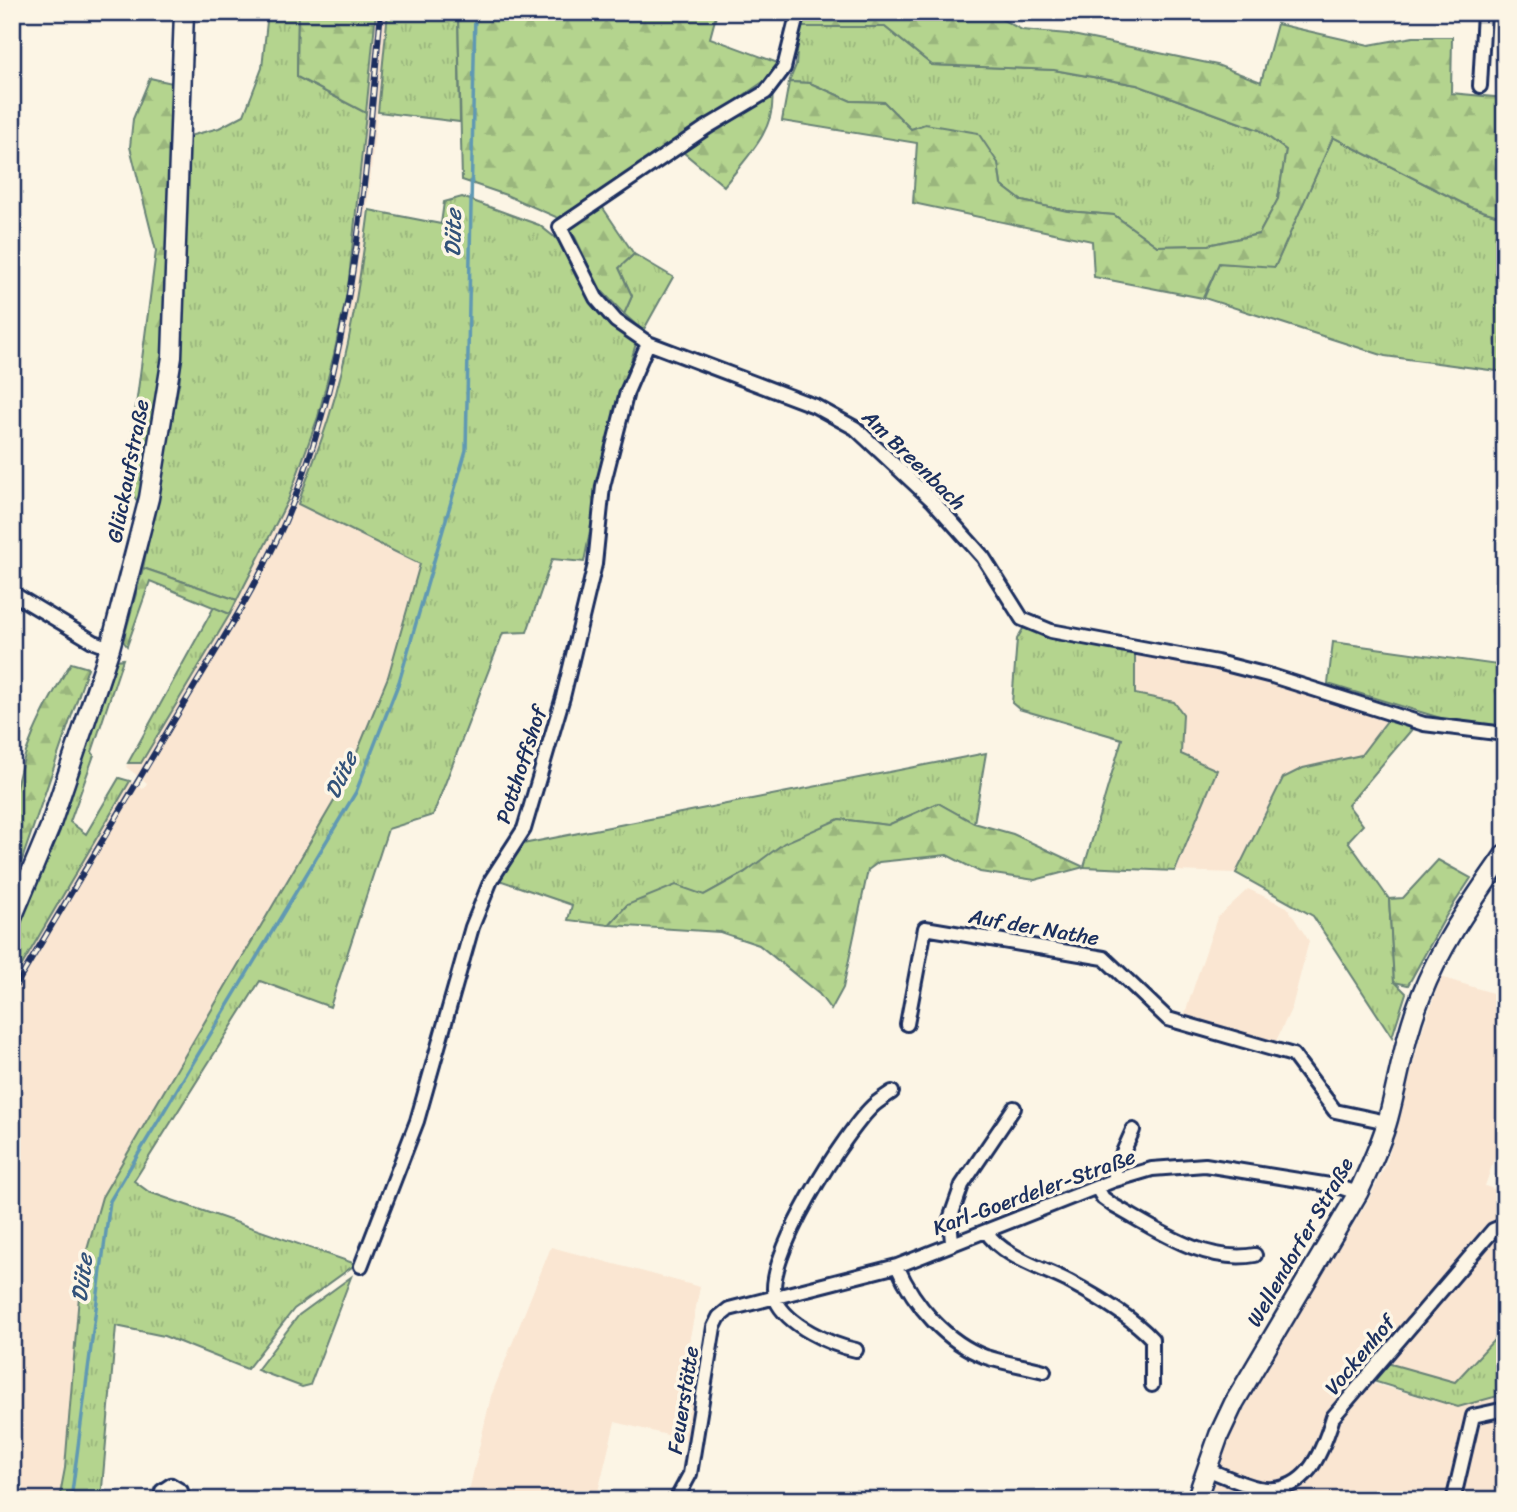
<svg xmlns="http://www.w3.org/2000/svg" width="1517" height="1512" font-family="Sriracha,sans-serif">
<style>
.built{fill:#fae6d2}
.grass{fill:url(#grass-tufts);stroke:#688276;stroke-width:2}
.forest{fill:url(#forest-firs);stroke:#688276;stroke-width:2}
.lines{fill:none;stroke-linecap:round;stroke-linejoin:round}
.stream{stroke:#6199b3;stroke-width:3.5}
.street-casing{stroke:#1b2f5e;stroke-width:18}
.secondary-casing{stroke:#1b2f5e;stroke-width:23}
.street{stroke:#fcf5e5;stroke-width:12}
.secondary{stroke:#fcf5e5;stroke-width:18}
.rail-casing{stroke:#1b2f5e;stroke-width:6}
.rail{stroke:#fcf5e5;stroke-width:3.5;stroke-dasharray:10;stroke-linecap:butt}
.labels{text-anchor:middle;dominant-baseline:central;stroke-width:7;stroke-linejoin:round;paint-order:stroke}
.street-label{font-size:21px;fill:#1b2f5e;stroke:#fcf5e5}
.water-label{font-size:23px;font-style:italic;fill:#32527a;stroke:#fcf5e5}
</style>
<defs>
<pattern id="grass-tufts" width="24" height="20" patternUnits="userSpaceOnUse" patternTransform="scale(1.75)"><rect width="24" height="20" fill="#b4d48e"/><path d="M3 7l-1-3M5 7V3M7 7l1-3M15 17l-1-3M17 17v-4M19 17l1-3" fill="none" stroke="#9ab67d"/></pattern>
<pattern id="forest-firs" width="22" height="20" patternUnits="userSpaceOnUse" patternTransform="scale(1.75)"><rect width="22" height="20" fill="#b4d48e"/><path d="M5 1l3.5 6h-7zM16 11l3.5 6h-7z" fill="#9ab67d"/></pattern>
</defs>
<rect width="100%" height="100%" fill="#fcf5e5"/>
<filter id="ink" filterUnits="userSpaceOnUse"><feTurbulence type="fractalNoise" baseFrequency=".0143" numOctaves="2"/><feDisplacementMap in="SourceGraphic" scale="14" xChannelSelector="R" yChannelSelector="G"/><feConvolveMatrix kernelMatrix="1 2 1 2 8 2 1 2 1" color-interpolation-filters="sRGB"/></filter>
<g filter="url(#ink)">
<path class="built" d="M376,12H388L358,291L329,417L298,504L420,563L388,677L344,784L102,1197L59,1500H12V982L130,781L143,789L147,783L126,767L128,763H141L230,613L288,500L318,417L348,289Z
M1135,651L1234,671L1390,717L1361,755L1303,768L1283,778L1236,873L1175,871L1217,770L1181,754L1183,714L1135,694Z
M1248,889L1287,907L1309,941L1292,1007L1276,1041L1184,1016L1217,918Z
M1441,977L1505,997V1127L1485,1186L1505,1193V1328L1455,1382L1388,1363L1371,1383L1458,1407L1505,1394V1500H1209L1230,1436L1273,1354L1369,1199L1387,1162L1421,1034Z
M551,1247L700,1287L688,1347L703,1351L687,1440L615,1422L596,1500H467L491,1396Z"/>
<path class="grass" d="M268,12H298L297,77L366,113L348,289L334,354L318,417L288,500L237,600L143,568L180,379L189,136L219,128L244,115L262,68Z
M388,12H458L460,122L378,112Z
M799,27H885L932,65L1054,70L1137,85L1259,130L1286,150L1278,199L1259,234L1208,245L1157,246L1114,215L1067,211L1022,201L1001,185L998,163L911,130L884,102L851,101L810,83L789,82L796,65Z
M1333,137L1470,207L1505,218V372L1385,356L1204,298L1219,263L1275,266Z
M462,197L539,225L558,240L577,279L608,321L636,343L604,458L584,562L552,559L527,632L503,633L433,815L388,829L330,1007L260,981L134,1181L149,1192L356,1264L294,1309L247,1369L164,1336L116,1326L101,1500H59L65,1468L81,1271L102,1197L344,784L388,677L420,564L298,504C308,475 320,446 329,417C350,350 360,279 369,210L441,224L444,202Z
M634,254L673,277L643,331L624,314L632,296L619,268Z
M214,607L230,614L141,763H128Z
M1024,627L1135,651V694L1174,702L1183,714L1181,754L1217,770L1175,871L1084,867L1122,739L1019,709L1012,703L1017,639Z
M1333,642L1505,666V730L1457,723L1328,684Z
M123,659L92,752L94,755L70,822L86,834L119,778L130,781L12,982V937L58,830L117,660Z
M1390,717L1413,728L1348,805L1363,825L1348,841L1389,899L1394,981L1406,993L1392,1037L1313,916L1236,873L1283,778L1303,768L1361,755Z
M986,753L974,823L938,803L888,825L839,819L704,895L627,905L609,925L568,920L572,905L499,880L523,844Z
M351,1277L310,1385L302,1387L257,1370L299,1315Z
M1505,1328V1394L1458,1407L1373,1381L1387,1363L1455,1382Z"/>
<path class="forest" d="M298,12H376L366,113L297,77Z
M458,12H717L710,38L778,63L772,76C700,123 635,179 558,218L506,195L462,180Z
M803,12H988L1022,30L1068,34L1217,65L1261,82L1277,24L1369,45L1413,37H1452L1451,93L1505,98V218L1470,207L1333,137L1275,267L1219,263L1203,298L1094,277L1092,241L913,203L917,143L782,121L789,82L810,83L851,101L884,102L911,129L925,124L978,133L998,163L1001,185L1022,201L1067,211L1114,215L1157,246L1208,245L1259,234L1278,199L1286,150L1259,130L1137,85L1054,70L932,65L885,27H799Z
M150,78L172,83L183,80L166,339L139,505L126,483L156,251L130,147L133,119Z
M772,92C777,130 745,159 724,186L683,152L753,108Z
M601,205L634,254L619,268L632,296L624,314L599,288L575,237L566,227Z
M143,568L237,600L230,614L150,581L127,646L123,641Z
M71,663L88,668L15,880L12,879C12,856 10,831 13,808C19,754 43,709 71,663Z
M938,803L974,823L1013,834L1084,867L1035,880L980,872L947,855L879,862L868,870L843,988L831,1010L819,994L759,945L720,932L609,925L627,905L676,885L704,895L744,873L784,843L839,819L888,825Z
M1438,860L1471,878L1446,916L1408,985L1394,982L1389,899L1403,898Z"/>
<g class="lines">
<path class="stream" d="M71,1500L110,1201L356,792L399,682L466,450L475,12"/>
<defs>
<path id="street" d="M798,12L784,68L766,92L707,127L560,227L596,298L616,321L648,343L815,406L855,428L933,501L983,557L1022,619L1051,631L1217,662L1272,676L1424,724L1505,734
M1480,86L1484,12
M12,593L94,642L110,648
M907,1024L925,928L1104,958L1168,1019L1293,1055L1335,1111L1387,1122
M1115,1180V1170L1133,1130
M1097,1188L1103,1198L1114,1206C1156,1229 1204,1264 1255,1255
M986,1231C1001,1256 1042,1268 1068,1281C1096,1296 1131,1316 1152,1339V1385
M952,1242L950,1219L962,1185L1014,1108
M361,1266L417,1121L472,927L491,880L524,829L563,697L595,564L603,486L627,392L648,343
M897,1266C914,1305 946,1342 986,1357C1004,1363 1025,1366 1044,1371
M856,1350C831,1345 787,1325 776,1300C760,1264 846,1129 875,1104C880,1100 886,1096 892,1092
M1206,1469C1223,1475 1240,1484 1258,1488C1306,1497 1322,1453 1333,1417L1493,1230L1505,1225
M1454,1497L1473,1416L1505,1409
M161,1500L162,1491L171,1485L181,1491L182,1500
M676,1500L690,1474L714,1327L719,1317L729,1309L897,1266L1115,1180L1152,1169L1205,1165L1336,1186L1358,1193"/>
<path id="secondary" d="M12,918L50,827L110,648L149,498L172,357L184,12
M1196,1500L1219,1435L1234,1403L1358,1193C1369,1169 1381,1145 1388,1119C1399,1078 1405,1035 1421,996C1441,944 1474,899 1505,854"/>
</defs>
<use href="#street" class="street-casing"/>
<use href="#secondary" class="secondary-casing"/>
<use href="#street" class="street"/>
<use href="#secondary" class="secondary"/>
<defs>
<path id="rail" d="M12,992C69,897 126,802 182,707C222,640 266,573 294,500C355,343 365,178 381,12"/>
</defs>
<use href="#rail" class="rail-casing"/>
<use href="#rail" class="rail"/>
</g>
</g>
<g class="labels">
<g class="street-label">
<text transform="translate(914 460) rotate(44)">Am Breenbach</text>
<text transform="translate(128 471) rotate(-79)">Glückaufstraße</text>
<text transform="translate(521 765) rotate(-72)">Potthoffshof</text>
<text transform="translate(1034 927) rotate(10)">Auf der Nathe</text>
<text transform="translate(1034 1192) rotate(-20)">Karl-Goerdeler-Straße</text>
<text transform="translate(1300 1242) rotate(-60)">Wellendorfer Straße</text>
<text transform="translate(1360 1355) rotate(-50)">Vockenhof</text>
<text transform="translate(683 1400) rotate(-81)">Feuerstätte</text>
</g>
<g class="water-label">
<text transform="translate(453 233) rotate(-89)">Düte</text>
<text transform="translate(341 775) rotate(-65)">Düte</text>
<text transform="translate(82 1278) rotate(-83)">Düte</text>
</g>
</g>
<rect width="1517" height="1512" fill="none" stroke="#fcf5e5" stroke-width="42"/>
<rect x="21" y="21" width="1475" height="1470" fill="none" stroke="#1b2f5e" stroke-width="2.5" filter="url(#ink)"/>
</svg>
